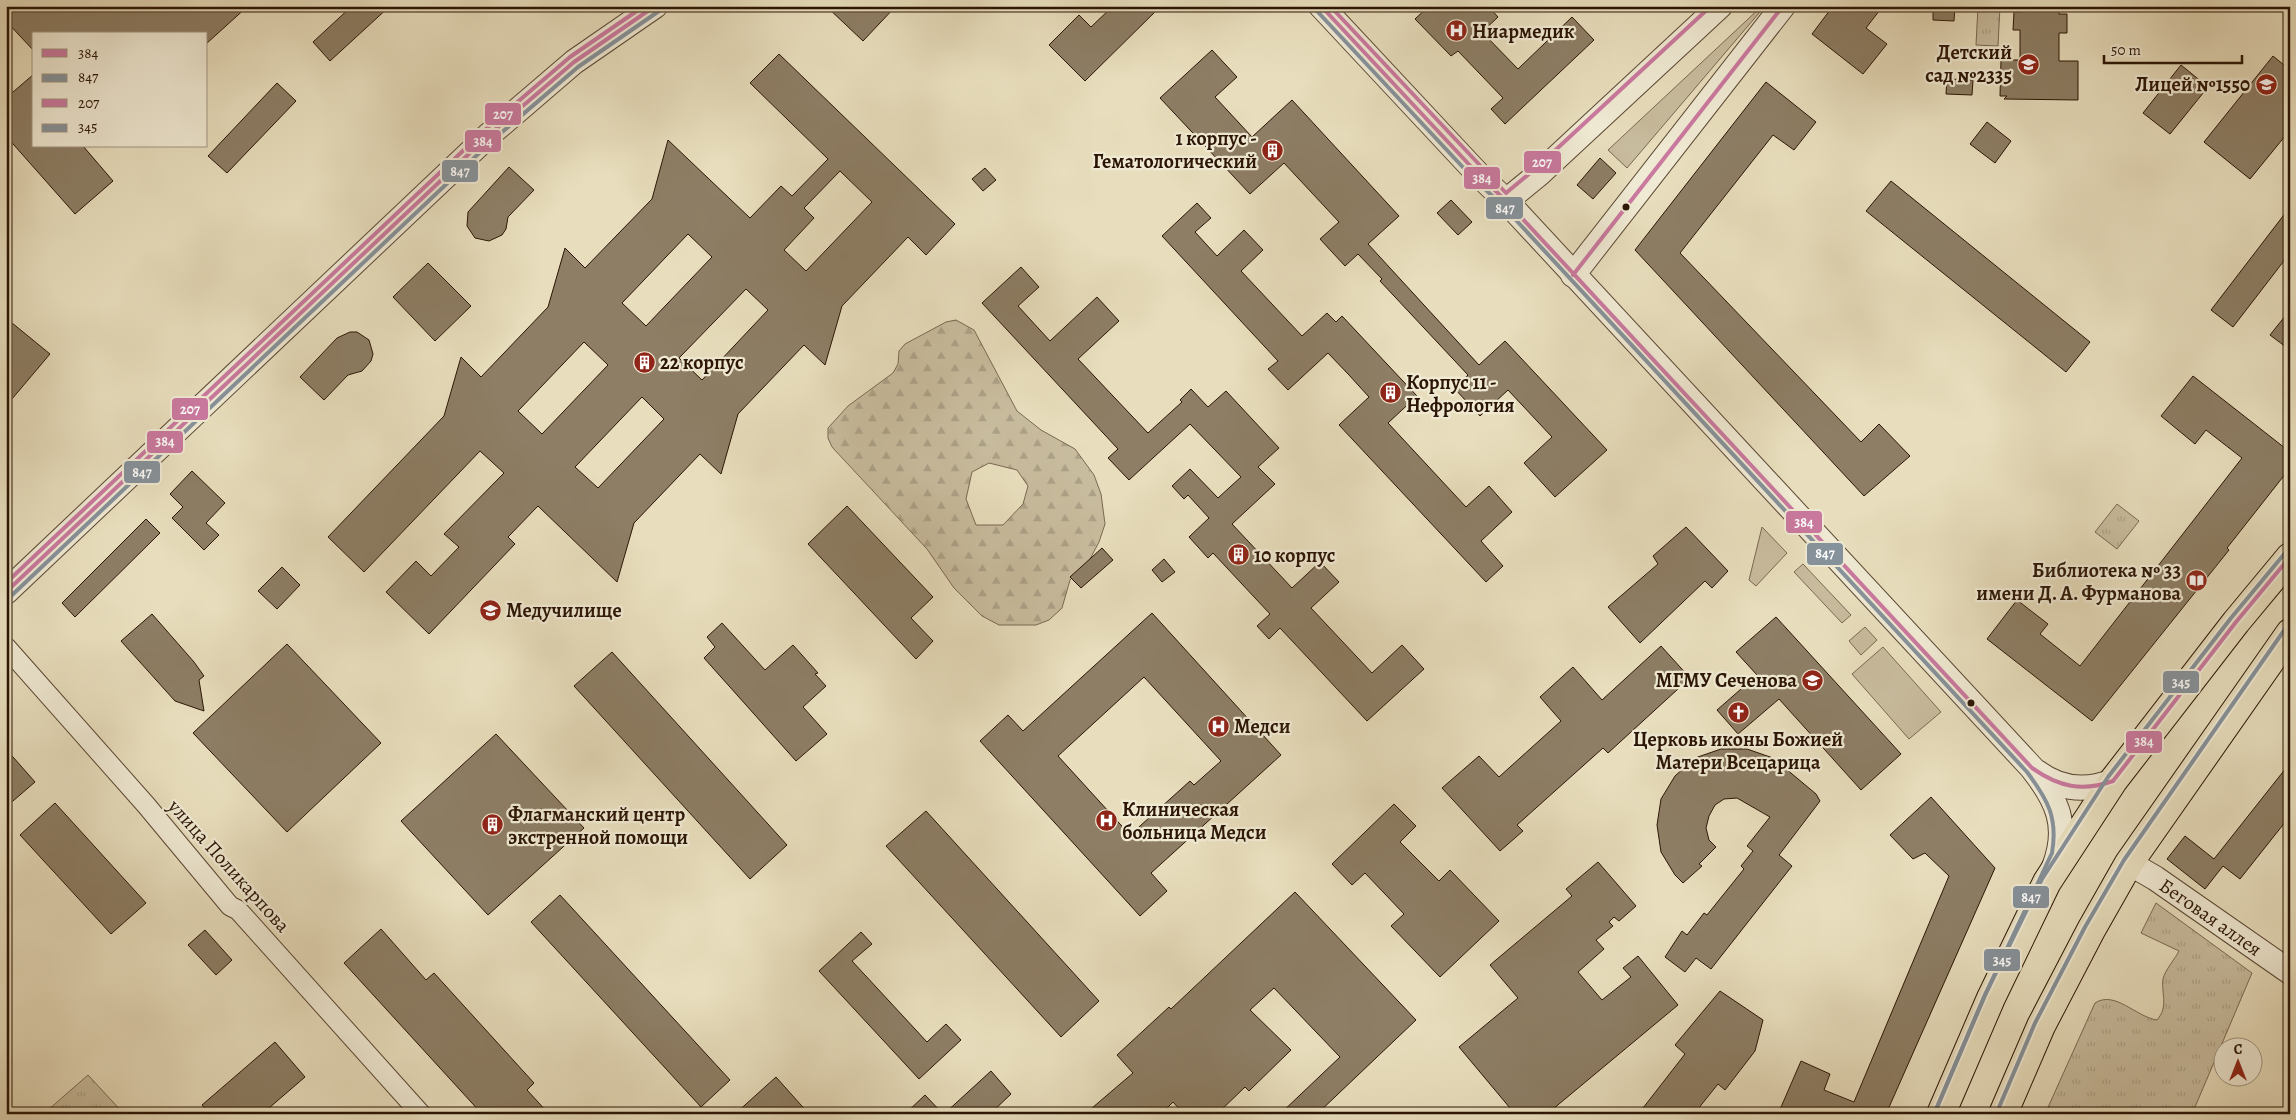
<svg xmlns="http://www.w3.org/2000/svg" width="2296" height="1120" font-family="Alegreya,serif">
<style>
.grass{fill:#c8bc9e;stroke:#7a6852}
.forest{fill:url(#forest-firs);stroke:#7a6852;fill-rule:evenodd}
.park{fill:url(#park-tufts);stroke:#7a6852}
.building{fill:#8d7e65;stroke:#2b1505;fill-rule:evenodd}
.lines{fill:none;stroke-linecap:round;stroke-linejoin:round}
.minor-casing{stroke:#5a4733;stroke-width:21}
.tertiary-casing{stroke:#5a4733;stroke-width:26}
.primary-casing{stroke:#2b1505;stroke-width:30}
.minor{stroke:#f0ead4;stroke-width:19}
.tertiary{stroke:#f0ead4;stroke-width:24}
.primary{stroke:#e8debd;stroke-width:28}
.bus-1-casing{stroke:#f0ead4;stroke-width:8}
.bus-2-casing{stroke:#f0ead4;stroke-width:8}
.bus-3-casing{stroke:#f0ead4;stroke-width:8}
.bus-4-casing{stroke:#f0ead4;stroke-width:8}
.bus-1{stroke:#ca799f;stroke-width:4}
.bus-2{stroke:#86929b;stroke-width:4}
.bus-3{stroke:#ca799f;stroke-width:4}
.bus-4{stroke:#86929b;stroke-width:4}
.bus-dot{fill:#2b1505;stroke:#f0ead4;stroke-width:2}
.labels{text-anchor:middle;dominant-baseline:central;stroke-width:4.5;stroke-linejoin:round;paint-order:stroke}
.poi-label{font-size:20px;font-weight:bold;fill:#2b1505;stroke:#f0ead4;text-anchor:start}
.street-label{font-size:20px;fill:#2b1505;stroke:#f0ead4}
.line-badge{stroke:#f0ead4;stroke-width:2}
.badge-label{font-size:14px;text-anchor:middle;font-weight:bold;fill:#fff}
</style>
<defs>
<pattern id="forest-firs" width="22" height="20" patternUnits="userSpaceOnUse" patternTransform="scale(1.25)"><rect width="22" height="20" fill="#c8bc9e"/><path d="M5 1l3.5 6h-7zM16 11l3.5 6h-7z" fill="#aca187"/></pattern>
<pattern id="park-tufts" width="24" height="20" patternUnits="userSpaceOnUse" patternTransform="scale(1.25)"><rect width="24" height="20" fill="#c8bc9e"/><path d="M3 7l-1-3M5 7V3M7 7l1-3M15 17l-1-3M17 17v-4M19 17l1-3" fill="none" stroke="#aca187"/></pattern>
</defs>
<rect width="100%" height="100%" fill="#e8debd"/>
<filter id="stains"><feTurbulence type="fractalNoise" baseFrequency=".004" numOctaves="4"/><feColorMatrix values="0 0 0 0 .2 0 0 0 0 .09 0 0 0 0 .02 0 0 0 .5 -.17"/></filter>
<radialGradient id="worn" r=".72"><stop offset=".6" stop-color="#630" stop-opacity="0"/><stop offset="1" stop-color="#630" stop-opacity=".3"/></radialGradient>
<path class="grass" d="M1762,6H1765L1627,168L1608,150Z
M1762,527L1787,553L1756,586L1749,580Z
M1803,564L1851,615L1842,623L1794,572Z
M1865,627L1877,640L1861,655L1849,641Z
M1883,647L1941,712L1909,739L1852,674Z"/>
<path class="forest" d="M956,320L974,330L1017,411L1041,430L1075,449L1094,475L1101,494L1105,524L1099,542L1090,559L1070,580L1062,608L1049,620L1036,625H999L982,616L954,588L927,549L832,447L828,438V428L848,406L893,373L898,364L899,351L905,344L946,322ZM989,463L1017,470L1028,486L1023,504L1003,525H976L966,499L972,472Z"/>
<path class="park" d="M1978,6H2000L1998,46L1976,45Z
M2117,504L2139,521L2117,549L2095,532Z
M2156,903L2252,973L2192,1114H2045L2095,1003C2115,990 2136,1017 2157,1020C2169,1006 2161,994 2163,979C2165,970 2175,959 2179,951L2141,933Z
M88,1075L124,1114H51L48,1110Z"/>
<path class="building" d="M6,6H248L206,44V34H34V51L6,21Z
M352,6H390L330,61L313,42Z
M826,6H896L863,41Z
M1113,6H1161L1085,81L1049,45L1079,15L1091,27Z
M1429,6H1488L1498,17L1482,32L1518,69L1572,17L1594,40L1505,124L1491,109L1503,98L1458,51L1451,56L1415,19Z
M1833,6H1883L1866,28L1887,44L1863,74L1812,34Z
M1933,6H1955L1954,21L1933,20Z
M2022,6H2059V14H2067V33H2059V61H2078V100L2004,99L2007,96H2000L2001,60H2020V30H2013L2014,12H2022Z
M1212,50L1237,77L1215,97L1252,137L1292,100L1399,216L1368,244L1479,365L1505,341L1607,450L1555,497L1524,463L1552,437L1508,390L1480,416L1454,388L1468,375L1380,281L1382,279L1358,254L1345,266L1320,239L1339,222L1284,163L1250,194L1160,98Z
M779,54L955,224L926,255L908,237L842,306L825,365L804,345L738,414L721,474L700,454L634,523L617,582L538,506L508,537L515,544L429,634L386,592L416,561L431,576L459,547L444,534L504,473L480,451L364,572L328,537L444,416L461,357L481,377L548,307L565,248L585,268L652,199L668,140L750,218L781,186L792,196L828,159L750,83ZM840,171L872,202L806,271L784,250L814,218L804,208ZM688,234L712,257L646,326L622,303ZM746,289L768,310L702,380L679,358ZM584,342L608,365L542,434L518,411ZM642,397L664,419L598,488L575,467Z
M2273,56L2290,70V130L2250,179L2204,142Z
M2181,65L2208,87L2170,134L2143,113Z
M34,74V146H83L113,181L75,214L6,136V98Z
M1947,79L1973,80L1972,95L1946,94Z
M1766,82L1816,122L1794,150L1773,135L1680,253L1861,442L1879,424L1910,456L1864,496L1635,250Z
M277,83L296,101L227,173L208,156Z
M1987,122L2011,141L1995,163L1970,144Z
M1600,158L1616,173L1593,199L1577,185Z
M509,167L534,190L508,217L506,229L502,235L489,241L475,238L467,226L468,212Z
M985,168L996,180L983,191L972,179Z
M1891,181L2090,342L2066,372L1866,211Z
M1451,200L1472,222L1458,235L1437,213Z
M1197,203L1211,218L1195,232L1217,256L1244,230L1263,250L1241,271L1302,336L1327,313L1336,322L1342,316L1417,396L1388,423L1466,507L1489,486L1512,512L1481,541L1503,566L1486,582L1339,425L1369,397L1349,375L1328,353L1288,390L1268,369L1278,361L1162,236Z
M2290,207V253L2233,327L2211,310Z
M428,263L471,306L435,341L393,297Z
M1021,267L1039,287L1018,306L1050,341L1097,297L1119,321L1078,359L1148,433L1182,402L1180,400L1191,389L1208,407L1226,391L1279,448L1258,467L1275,484L1232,524L1292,588L1320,562L1339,582L1311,608L1372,673L1402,645L1424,669L1367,721L1280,628L1269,639L1257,626L1270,614L1213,553L1208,558L1189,537L1209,518L1188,495L1184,499L1172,486L1190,469L1218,498L1241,477L1190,424L1129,480L1108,458L1118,449L982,303Z
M2290,310V350L2270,335Z
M6,318L50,354L6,406Z
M350,332H357L369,340L373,354L371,361L362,371L348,375L324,400L300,377L337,338Z
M2193,376L2290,452V468L2227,548L2229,550L2092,721L1987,639L2017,600L2048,624L2040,634L2080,666L2242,458L2206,430L2195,444L2161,416Z
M192,471L225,503L206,523L219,535L204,550L172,518L183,507L170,494Z
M847,506L933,597L911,618L933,641L916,659L808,544Z
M146,519L160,533L75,617L62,603Z
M1686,527L1728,571L1712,588L1705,581L1640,643L1608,607L1658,564L1653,556Z
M1102,548L1113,560L1081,588L1070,577Z
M1164,559L1175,572L1162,582L1152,570Z
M282,567L300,585L277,609L258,591Z
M1152,613L1281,755L1151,873L1167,891L1140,916L980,741L1008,715L1023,731ZM1144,677L1221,761L1194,785L1190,781L1130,835L1058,756Z
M152,614L194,662L204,676L199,680L204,711L175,701L121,641Z
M1776,617L1901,754L1861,790L1779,699L1738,734L1717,710L1757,675L1736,652Z
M722,623L765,670L793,645L818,673L815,674L826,686L803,707L827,734L796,761L704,658L715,647L707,637Z
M287,644L381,743L287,832L193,733Z
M1661,646L1690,678L1608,753L1603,748L1517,825L1523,831L1500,851L1442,788L1479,756L1499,777L1561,721L1540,697L1573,667L1602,700Z
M612,652L787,845L750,879L574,686Z
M496,734L584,828L488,915L401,821Z
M6,749L35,782L6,807Z
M1721,749H1747L1773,758L1816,794L1820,801L1779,855L1792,866L1711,969L1696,958L1685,972L1665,957L1682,931L1687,935L1704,913L1707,915L1744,869L1741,866L1753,851L1747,846L1770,817L1737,798L1724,799L1715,805L1709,816L1706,828L1709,840L1716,847L1699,864L1702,866L1683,883L1675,875L1661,852L1657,825L1661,799L1675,776L1695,758Z
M2290,763V816L2240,879L2223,866L2205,889L2167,859L2185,836L2214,859Z
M1931,797L1995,868L1886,1114H1778L1801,1061L1830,1074L1824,1090L1854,1102L1949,876L1925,853L1913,859L1890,835Z
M55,803L146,903L111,934L20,835Z
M1394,804L1416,826L1400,842L1439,881L1450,870L1499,921L1440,977L1391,926L1404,914L1365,873L1352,885L1332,864Z
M926,811L1099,1001L1061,1037L886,846Z
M1598,862L1636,906L1619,921L1614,917L1609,922L1613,926L1596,940L1604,949L1578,972L1602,1000L1631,977L1623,968L1638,956L1678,1005L1547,1114H1515L1459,1047L1518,998L1490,965L1572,896L1566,889Z
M1295,892L1416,1020L1317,1114H1280L1340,1057L1274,988L1250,1010L1291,1050L1249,1091L1245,1087L1217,1114H1184L1173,1102L1161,1114H1085L1133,1073L1117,1055L1169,1007L1171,1009Z
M560,895L730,1080L701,1107L531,922Z
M381,929L426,980L434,973L534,1083L527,1090L549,1114H482L344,963Z
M205,930L232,960L216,975L188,945Z
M861,932L872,944L852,961L927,1042L946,1024L961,1040L919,1079L819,971Z
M1720,991L1763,1020L1755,1051L1725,1090L1718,1084L1694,1114H1650L1643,1108L1685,1054L1675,1045Z
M275,1042L305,1077L262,1114H210L202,1105Z
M991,1071L1011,1094L990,1114H944Z
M776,1077L809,1114H735Z
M925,1095L943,1114H905Z"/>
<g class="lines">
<defs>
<path id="minor" d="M6,647L146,805L230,906L238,910L421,1114"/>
<g id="tertiary">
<path d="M1321,6L1477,173L1506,201L2032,768C2057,800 2070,826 2054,867"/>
<path d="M1506,201L1539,174L1720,6"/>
<path d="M1573,275L1783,6"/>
<path d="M6,592L490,134L574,62L655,6"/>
<path d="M2037,772C2061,790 2086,792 2113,781"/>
<path id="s1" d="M2129,863L2155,878L2290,972"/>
</g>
<path id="primary" d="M1941,1114L1991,998L2047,882L2113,781L2236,622L2290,557
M2003,1114L2041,1026L2091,930L2129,863L2290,633"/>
</defs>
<use href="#minor" class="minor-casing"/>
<use href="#tertiary" class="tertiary-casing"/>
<use href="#primary" class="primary-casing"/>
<use href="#minor" class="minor"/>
<use href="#tertiary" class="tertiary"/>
<use href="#primary" class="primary"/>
<defs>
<path id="bus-1" d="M1321,6L1477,173L1506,201L2032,768C2059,787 2082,792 2113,781L2236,622L2290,557
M1573,275L1783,6
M6,592L490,134L574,62L655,6"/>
<path id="bus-2" d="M1316,10L1472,177L1502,205L2027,772C2048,800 2058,818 2052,853L1985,995L1935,1112
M10,597L494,139L578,67L659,11"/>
<path id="bus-3" d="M1330,6L1506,193L1535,169L1711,6
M6,583L486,129L570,57L644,6"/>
<path id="bus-4" d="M1935,1112L1985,995L2042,879L2108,777L2231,618L2285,553
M1997,1112L2035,1023L2085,927L2124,860L2285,629"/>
</defs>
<use href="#bus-1" class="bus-1-casing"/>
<use href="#bus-2" class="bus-2-casing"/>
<use href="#bus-3" class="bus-3-casing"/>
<use href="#bus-4" class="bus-4-casing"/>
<use href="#bus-1" class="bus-1"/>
<use href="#bus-2" class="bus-2"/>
<use href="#bus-3" class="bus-3"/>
<use href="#bus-4" class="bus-4"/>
</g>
<defs>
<symbol id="hospital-disc" viewBox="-11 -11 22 22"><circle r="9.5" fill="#8f2418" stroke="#f0ead4"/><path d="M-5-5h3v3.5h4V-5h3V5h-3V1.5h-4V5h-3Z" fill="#fff"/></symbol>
<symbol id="school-disc" viewBox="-11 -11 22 22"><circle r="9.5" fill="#8f2418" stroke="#f0ead4"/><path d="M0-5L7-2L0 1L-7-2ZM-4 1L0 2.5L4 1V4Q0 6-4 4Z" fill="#fff"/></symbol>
<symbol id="building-disc" viewBox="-11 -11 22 22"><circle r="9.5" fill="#8f2418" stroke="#f0ead4"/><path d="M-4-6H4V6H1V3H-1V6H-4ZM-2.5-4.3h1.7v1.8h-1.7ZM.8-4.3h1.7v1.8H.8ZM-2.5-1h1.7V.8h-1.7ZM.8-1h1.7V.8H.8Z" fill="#fff"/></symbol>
<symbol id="library-disc" viewBox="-11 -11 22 22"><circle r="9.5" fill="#8f2418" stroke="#f0ead4"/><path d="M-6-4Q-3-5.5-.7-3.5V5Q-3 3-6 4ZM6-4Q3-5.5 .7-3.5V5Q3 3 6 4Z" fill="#fff"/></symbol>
<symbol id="university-disc" viewBox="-11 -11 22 22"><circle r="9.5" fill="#8f2418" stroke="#f0ead4"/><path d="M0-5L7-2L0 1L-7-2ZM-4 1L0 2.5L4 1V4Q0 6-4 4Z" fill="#fff"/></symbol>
<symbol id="church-disc" viewBox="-11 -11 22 22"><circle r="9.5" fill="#8f2418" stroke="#f0ead4"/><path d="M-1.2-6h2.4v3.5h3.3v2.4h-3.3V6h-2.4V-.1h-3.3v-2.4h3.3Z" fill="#fff"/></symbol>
</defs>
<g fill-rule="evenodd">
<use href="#hospital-disc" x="1444" y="18" width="25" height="25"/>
<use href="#school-disc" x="2016" y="52" width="25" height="25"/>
<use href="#school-disc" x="2254" y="72" width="25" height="25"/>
<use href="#building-disc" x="1260" y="138" width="25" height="25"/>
<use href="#building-disc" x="632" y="350" width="25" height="25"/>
<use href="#building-disc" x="1378" y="380" width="25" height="25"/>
<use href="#building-disc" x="1226" y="542" width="25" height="25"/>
<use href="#library-disc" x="2184" y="568" width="25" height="25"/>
<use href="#university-disc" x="478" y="598" width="25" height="25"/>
<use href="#university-disc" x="1800" y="668" width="25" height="25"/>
<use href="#church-disc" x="1726" y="700" width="25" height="25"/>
<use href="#hospital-disc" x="1206" y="714" width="25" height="25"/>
<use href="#hospital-disc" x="1094" y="808" width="25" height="25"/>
<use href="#building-disc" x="480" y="812" width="25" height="25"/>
</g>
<g class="bus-dot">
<circle cx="1626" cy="207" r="4.5"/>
<circle cx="1971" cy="703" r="4.5"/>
</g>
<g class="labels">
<g class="poi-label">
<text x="1472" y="31">Ниармедик</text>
<text x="2012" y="52" text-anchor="end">Детский<tspan x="2012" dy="23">сад №2335</tspan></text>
<text x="2250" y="84" text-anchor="end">Лицей №1550</text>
<text x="1257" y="138" text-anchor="end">1 корпус -<tspan x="1257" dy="23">Гематологический</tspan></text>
<text x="660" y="362">22 корпус</text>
<text x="1406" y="382">Корпус 11 -<tspan x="1406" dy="23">Нефрология</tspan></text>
<text x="1254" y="555">10 корпус</text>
<text x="2181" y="570" text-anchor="end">Библиотека № 33<tspan x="2181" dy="23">имени Д. А. Фурманова</tspan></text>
<text x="506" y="610">Медучилище</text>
<text x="1797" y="680" text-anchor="end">МГМУ Сеченова</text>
<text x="1234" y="726">Медси</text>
<text x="1738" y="739" text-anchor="middle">Церковь иконы Божией<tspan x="1738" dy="23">Матери Всецарица</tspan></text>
<text x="1122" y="809">Клиническая<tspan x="1122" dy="23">больница Медси</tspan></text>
<text x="508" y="814">Флагманский центр<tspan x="508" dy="23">экстренной помощи</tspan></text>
</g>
<g class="street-label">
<text transform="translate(229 866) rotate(48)">улица Поликарпова</text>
<text stroke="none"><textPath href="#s1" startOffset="98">Беговая аллея</textPath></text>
</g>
</g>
<g class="line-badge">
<rect x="484" y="102" width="38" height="24" rx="5" fill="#ca799f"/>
<rect x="464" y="129" width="38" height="24" rx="5" fill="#ca799f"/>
<rect x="1523" y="150" width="39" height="24" rx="5" fill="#ca799f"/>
<rect x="441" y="159" width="38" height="24" rx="5" fill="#86929b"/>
<rect x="1463" y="166" width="38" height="24" rx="5" fill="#ca799f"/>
<rect x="1485" y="196" width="39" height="24" rx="5" fill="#86929b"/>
<rect x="171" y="397" width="38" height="24" rx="5" fill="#ca799f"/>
<rect x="146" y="430" width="38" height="24" rx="5" fill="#ca799f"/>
<rect x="123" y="460" width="38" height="24" rx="5" fill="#86929b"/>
<rect x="1785" y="510" width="38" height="24" rx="5" fill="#ca799f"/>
<rect x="1806" y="542" width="38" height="24" rx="5" fill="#86929b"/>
<rect x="2162" y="670" width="38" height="24" rx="5" fill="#86929b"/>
<rect x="2125" y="730" width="38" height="24" rx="5" fill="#ca799f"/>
<rect x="2012" y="885" width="38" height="24" rx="5" fill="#86929b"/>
<rect x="1983" y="948" width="38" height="24" rx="5" fill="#86929b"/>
</g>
<g class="badge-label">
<text x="503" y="119">207</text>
<text x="483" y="146">384</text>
<text x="1542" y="167">207</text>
<text x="460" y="176">847</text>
<text x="1482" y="183">384</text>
<text x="1505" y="213">847</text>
<text x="190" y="414">207</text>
<text x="165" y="446">384</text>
<text x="142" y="477">847</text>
<text x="1804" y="527">384</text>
<text x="1825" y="558">847</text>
<text x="2181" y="687">345</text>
<text x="2144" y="746">384</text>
<text x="2031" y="902">847</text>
<text x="2002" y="965">345</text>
</g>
<rect width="2296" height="1120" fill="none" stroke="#e8debd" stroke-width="25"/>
<rect x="8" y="8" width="2281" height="1105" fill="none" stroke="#2b1505" stroke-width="2.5"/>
<rect x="12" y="12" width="2271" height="1095" fill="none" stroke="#2b1505"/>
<rect x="32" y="32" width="175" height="115" fill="#f0ead4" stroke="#a19581"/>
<rect x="42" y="49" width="25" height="8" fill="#ca799f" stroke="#a19581"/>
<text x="78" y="58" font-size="15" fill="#2b1505">384</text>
<rect x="42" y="74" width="25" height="8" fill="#86929b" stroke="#a19581"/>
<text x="78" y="82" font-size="15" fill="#2b1505">847</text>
<rect x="42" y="99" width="25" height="8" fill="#ca799f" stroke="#a19581"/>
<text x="78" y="108" font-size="15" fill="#2b1505">207</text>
<rect x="42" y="124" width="25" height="8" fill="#86929b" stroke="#a19581"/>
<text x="78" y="132" font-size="15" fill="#2b1505">345</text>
<g transform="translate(2238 1062)"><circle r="24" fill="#f0ead4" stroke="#a19581"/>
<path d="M0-4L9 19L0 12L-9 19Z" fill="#8f2418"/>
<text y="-8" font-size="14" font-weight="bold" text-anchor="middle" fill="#2b1505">С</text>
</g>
<path d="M2104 55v8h138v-8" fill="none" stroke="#2b1505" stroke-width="2.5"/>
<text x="2111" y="55" font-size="15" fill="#2b1505" stroke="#f0ead4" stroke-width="4" paint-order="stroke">50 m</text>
<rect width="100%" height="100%" filter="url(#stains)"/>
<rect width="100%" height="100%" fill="url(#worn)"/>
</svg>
